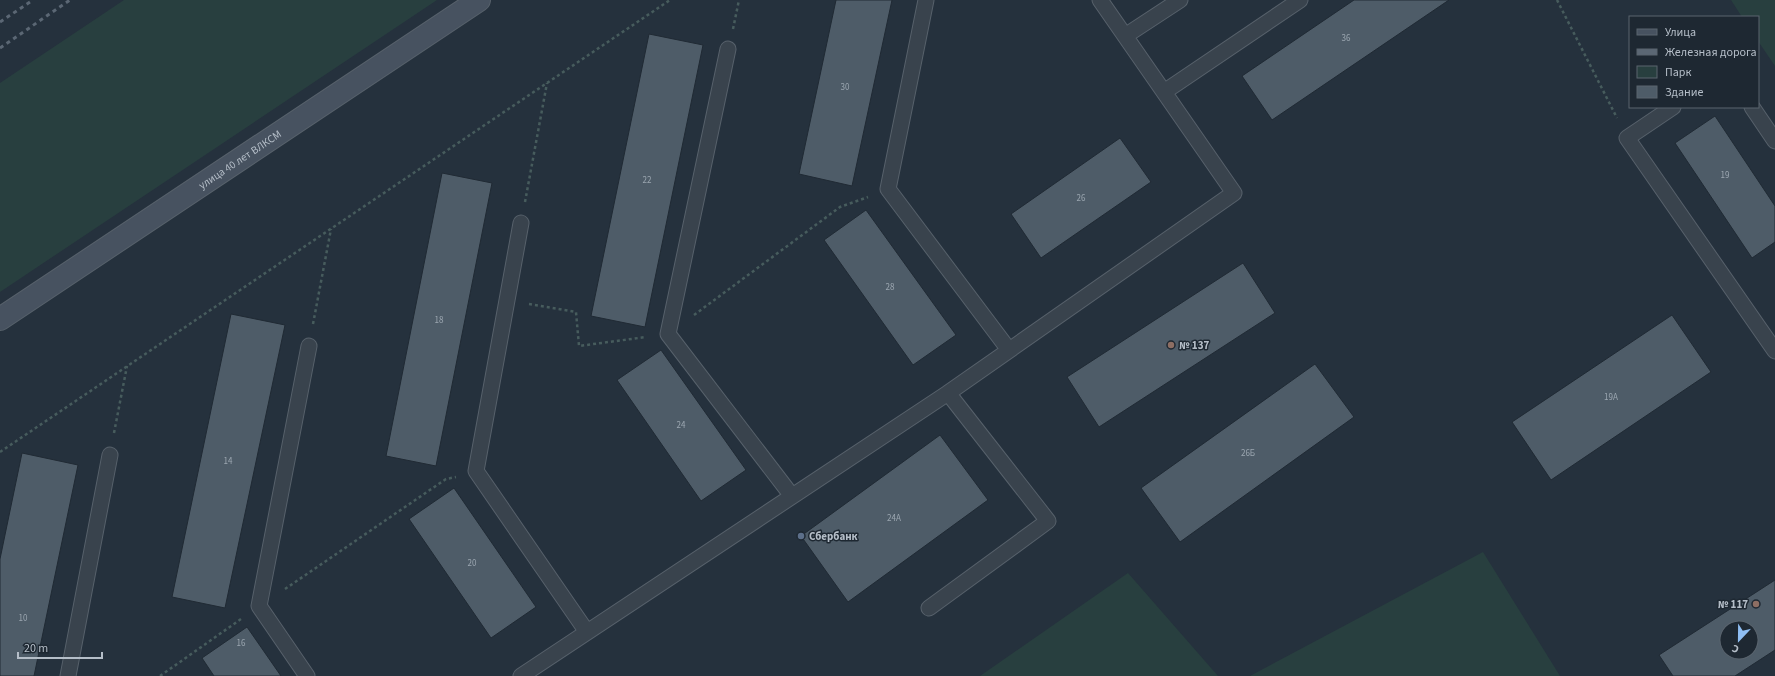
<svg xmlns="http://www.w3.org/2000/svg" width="1775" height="676" font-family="'Source Sans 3',sans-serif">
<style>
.green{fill:#283f3f}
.building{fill:#4e5c68;stroke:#202a34;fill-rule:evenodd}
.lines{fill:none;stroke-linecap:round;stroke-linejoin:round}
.lane-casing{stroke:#57616b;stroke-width:17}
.secondary-casing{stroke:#57616b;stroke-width:24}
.path{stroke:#475c5d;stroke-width:2.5;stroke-dasharray:3 3;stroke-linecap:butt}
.lane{stroke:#39434d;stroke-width:15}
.secondary{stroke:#475260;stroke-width:22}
.rail{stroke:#5b6774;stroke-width:3;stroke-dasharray:4 4;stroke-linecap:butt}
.education-dot{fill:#8d6e63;stroke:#1e2832;stroke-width:1.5}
.service-dot{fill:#5c6f8a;stroke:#1e2832;stroke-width:1.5}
.labels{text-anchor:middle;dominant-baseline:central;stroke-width:3;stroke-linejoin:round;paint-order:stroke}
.number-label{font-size:9px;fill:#9ba6b0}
.street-label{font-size:11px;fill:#b5bec8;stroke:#1e2832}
.poi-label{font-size:11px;font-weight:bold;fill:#b5bec8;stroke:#1e2832;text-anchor:start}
</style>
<rect width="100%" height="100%" fill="#25313d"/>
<path class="green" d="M124,0H437L0,292V83Z
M1731,0H1775V66L1758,41V17H1742Z
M1483,552L1560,676H1250Z
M1128,573L1218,676H980Z"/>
<path class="building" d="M836,0H892L852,186L799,174Z
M1354,0H1449L1272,120L1242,76Z
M649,34L703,45L645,327L591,316Z
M1715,116L1775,206V242L1752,258L1675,143Z
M1120,138L1151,182L1041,258L1011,214Z
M442,173L492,183L436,466L386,456Z
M866,210L956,335L913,365L824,240Z
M1243,263L1275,313L1099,427L1067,377Z
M231,314L285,325L225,608L172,597Z
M1672,315L1711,372L1551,480L1512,422Z
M661,350L746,470L701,501L617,380Z
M1315,364L1354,417L1180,542L1141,488Z
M940,435L988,500L848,602L801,536Z
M22,453L78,465L34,676H0V559Z
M454,488L536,607L491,638L409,519Z
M1775,580V650L1735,676H1673L1659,655ZM1727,628H1751V652H1727Z
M247,627L281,676H214L202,658Z"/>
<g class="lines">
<defs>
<path id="lane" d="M926,0L888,189L1009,350
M1125,36L1180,0
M728,49L668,334L792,496
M1164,92L1300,0
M1673,107L1627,138L1775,351
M1752,107L1775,141
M521,223L476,471L587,632
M929,608L1048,521L948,393L1234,193L1100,0
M68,676L110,455
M307,676L259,606L309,346
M521,676L948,393"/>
<g id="secondary">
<path id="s1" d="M0,319L479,0"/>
</g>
</defs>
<use href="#lane" class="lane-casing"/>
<use href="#secondary" class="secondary-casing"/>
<path class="path" d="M1557,0L1617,118
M733,29L739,0
M525,202L547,83
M529,304L576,312L579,346L646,337
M694,315L840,207L868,197
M313,324L331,229
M114,433L127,366
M0,452L670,0
M285,589L446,479L456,477
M160,676L241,619"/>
<use href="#lane" class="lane"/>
<use href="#secondary" class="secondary"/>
<path class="rail" d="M0,22L33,0
M0,48L70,0"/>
</g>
<g class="education-dot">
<circle cx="1171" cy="345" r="4"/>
<circle cx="1756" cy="604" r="4"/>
</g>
<circle class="service-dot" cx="801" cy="536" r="4"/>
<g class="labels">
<g class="number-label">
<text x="1346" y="38">36</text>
<text x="845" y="87">30</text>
<text x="1725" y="175">19</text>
<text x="647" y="180">22</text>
<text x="1081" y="198">26</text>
<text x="890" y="287">28</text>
<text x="439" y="320">18</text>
<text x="1611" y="397">19А</text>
<text x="681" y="425">24</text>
<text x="1248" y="453">26Б</text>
<text x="228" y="461">14</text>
<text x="894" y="518">24А</text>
<text x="472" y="563">20</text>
<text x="23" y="618">10</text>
<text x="241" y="643">16</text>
</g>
<g class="street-label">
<text stroke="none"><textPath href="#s1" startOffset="288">улица 40 лет ВЛКСМ</textPath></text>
</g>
<g class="poi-label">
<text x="1179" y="345">№ 137</text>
<text x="809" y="536">Сбербанк</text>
<text x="1748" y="604" text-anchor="end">№ 117</text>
</g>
</g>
<rect x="1629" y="16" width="130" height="92" fill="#1e2832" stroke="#5a646e"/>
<rect x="1637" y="29" width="20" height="6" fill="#475260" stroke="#5a646e"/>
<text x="1665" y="36" font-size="12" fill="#b5bec8">Улица</text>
<rect x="1637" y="49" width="20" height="6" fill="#5b6774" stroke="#5a646e"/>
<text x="1665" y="56" font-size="12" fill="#b5bec8">Железная дорога</text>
<rect x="1637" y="66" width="20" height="12" fill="#283f3f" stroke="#5a646e"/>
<text x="1665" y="76" font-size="12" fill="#b5bec8">Парк</text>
<rect x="1637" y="86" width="20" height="12" fill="#4e5c68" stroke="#5a646e"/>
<text x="1665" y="96" font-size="12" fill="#b5bec8">Здание</text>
<g transform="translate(1739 640) rotate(202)"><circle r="19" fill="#1e2832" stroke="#5a646e"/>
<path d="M0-3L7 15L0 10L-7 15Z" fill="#8fbef3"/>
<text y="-6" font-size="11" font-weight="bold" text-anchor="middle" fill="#b5bec8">С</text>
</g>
<path d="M18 652v6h84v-6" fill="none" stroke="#b5bec8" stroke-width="2"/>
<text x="24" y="652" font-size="12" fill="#b5bec8" stroke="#1e2832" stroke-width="3" paint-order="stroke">20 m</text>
</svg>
